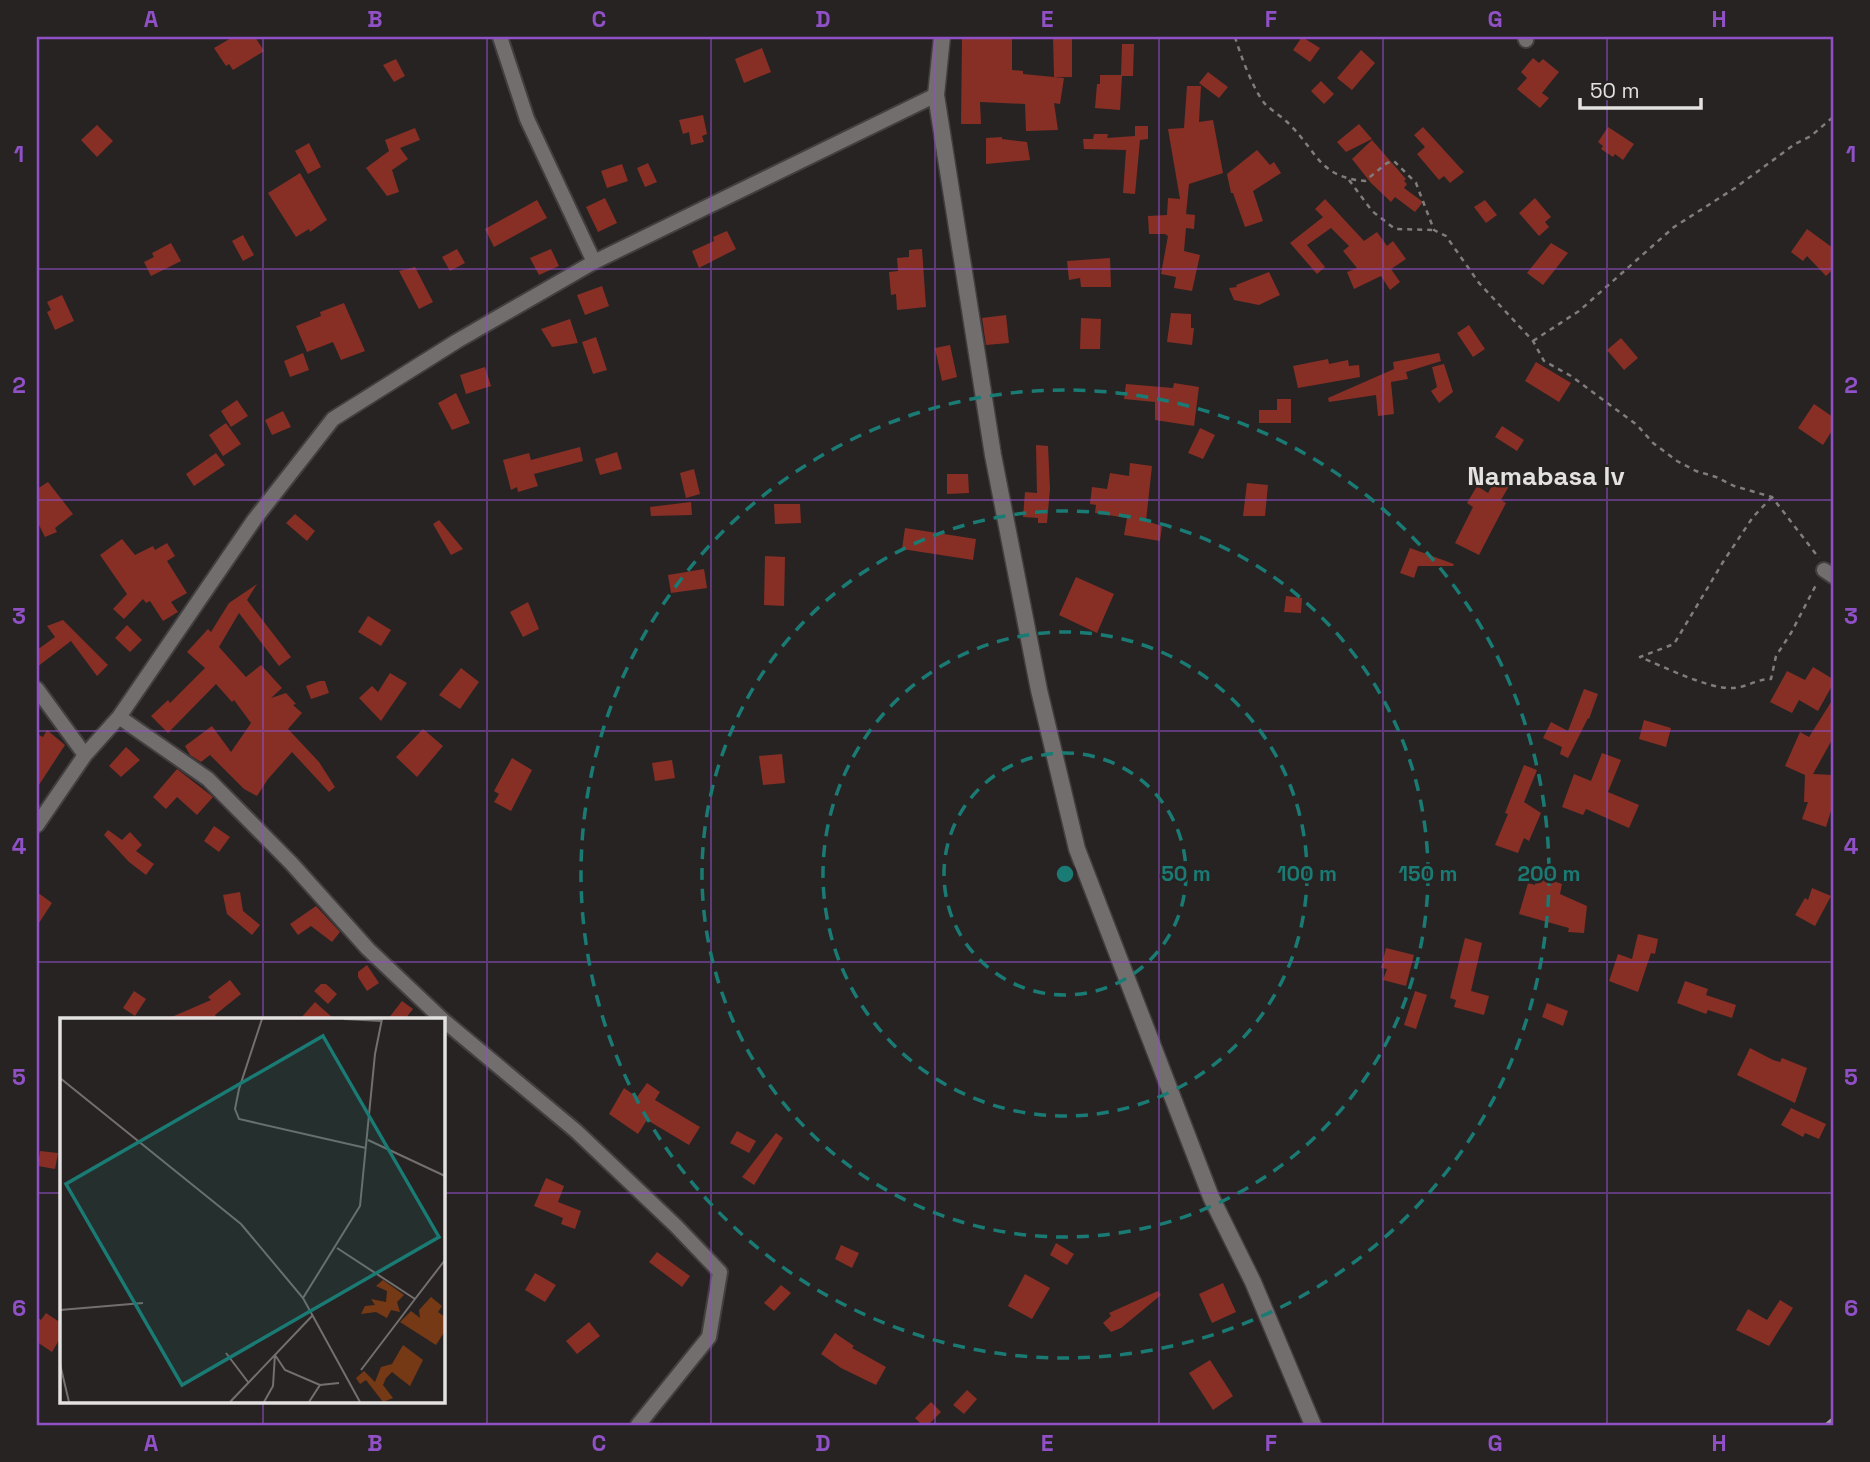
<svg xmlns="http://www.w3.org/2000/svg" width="1870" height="1462" font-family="'Space Grotesk',sans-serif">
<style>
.building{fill:#872f25}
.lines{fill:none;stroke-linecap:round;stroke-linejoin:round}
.minor-casing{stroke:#433f40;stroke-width:18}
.tertiary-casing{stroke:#433f40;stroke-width:19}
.path{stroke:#807d7d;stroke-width:2.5;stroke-dasharray:5 5;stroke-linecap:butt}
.minor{stroke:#736e6e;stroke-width:14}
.tertiary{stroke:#736e6e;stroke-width:16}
.rail{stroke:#a6a3a3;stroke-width:5;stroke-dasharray:12 12;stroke-linecap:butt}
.grid{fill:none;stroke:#9050c6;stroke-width:2;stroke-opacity:0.55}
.ring{fill:none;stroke:#1a7b74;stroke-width:3.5;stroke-dasharray:12 9}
.labels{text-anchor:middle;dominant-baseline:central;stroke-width:5;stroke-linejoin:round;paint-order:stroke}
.quarter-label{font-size:26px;font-weight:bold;fill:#e4e1e1;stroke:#272323}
.inset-road{fill:none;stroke:#736f6f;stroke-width:2}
.view{fill:#1a7b74;fill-opacity:0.15;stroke:#1a7b74;stroke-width:3.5}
.inset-edge{fill:none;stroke:#e4e1e1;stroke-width:3.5}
.centre{fill:#1a7b74;stroke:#272323;stroke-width:3.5}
.ring-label{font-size:21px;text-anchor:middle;font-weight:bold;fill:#1a7b74;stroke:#272323;stroke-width:5;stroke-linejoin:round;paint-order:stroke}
.neatline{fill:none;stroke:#9050c6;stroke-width:2.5}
.grid-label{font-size:23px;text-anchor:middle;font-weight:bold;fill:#9050c6}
</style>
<rect width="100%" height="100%" fill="#272323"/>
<path class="building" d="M233,37H255L264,51L233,70L229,64L226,66L214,48Z
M1053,37H1072V77H1054Z
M1302,37L1320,48L1310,62L1293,50Z
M962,38L1012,39V70L1023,71V74L1064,78L1060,104L1054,103L1058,130L1026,131L1025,104L980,102L981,124H961Z
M1122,44H1134L1133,76H1122L1120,110L1095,108L1097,84H1100V75H1121Z
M762,48L771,72L744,83L735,59Z
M1361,50L1375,63L1352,90L1337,78Z
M1533,58L1539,63L1543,59L1559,72L1542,93L1549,98L1540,108L1517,89L1527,78L1521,72Z
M396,59L405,76L394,82L383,65Z
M1208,72L1228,87L1219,98L1199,83Z
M1321,81L1334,94L1324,104L1311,91Z
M1187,86H1201L1199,122L1213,120L1223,173L1189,184L1186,214L1195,215L1194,229L1186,228L1184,251L1200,255L1192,291L1174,288L1176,277L1161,274L1168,236L1165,234H1149L1148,216L1167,215L1168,198L1180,199L1168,129L1184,128Z
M703,115L707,134L702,136L704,142L691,145L689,132L683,134L679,120Z
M1359,124L1372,139L1346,152L1337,142Z
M97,125L113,141L97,157L81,140Z
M1135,126H1148V139L1140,140L1135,194L1123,193L1126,150L1084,149L1083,139H1093L1094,134H1108L1107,138L1135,136Z
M1423,127L1464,172L1450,183L1444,176L1439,180L1417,154L1425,147L1414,135Z
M1608,127L1634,144L1623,160L1615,154L1613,157L1601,149L1603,146L1598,142Z
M415,128L420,140L400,148L408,159L392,170L399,192L387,196L366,168L389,151L385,140Z
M1002,137V139L1027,142L1030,160L986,164V138Z
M1372,140L1406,179L1404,181L1407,184L1404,188L1423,202L1415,212L1395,197L1391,202L1371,183L1352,159Z
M309,143L321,167L308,174L295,151Z
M1257,150L1270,165L1274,162L1281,173L1253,191L1263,221L1245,227L1233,193H1231L1227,174Z
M648,163L657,182L645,187L637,168Z
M622,164L628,181L607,188L601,171Z
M300,173L327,220L310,232L309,229L296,237L268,193Z
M605,198L617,223L598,232L586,207Z
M1535,198L1551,217L1545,222L1549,227L1539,236L1519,213Z
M1325,199L1364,241L1377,232L1387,246L1393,241L1406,259L1391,269L1400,282L1390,290L1381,276L1354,289L1347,272L1357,268L1343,251L1349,246L1331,228L1307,245L1325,267L1317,274L1290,243L1323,217L1315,209Z
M537,200L547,218L494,247L485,229Z
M1485,200L1497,215L1486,223L1474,207Z
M1807,229L1833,248V269L1826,276L1807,256L1803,261L1791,252Z
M727,231L736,249L699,268L692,251L714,241L713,237Z
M243,235L254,255L243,261L232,241Z
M171,243L181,261L151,276L144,262L154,257L152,253Z
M1551,243L1568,253L1543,285L1527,273Z
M457,249L465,263L450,271L442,257Z
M551,249L559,266L539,275L530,258Z
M922,249L926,307L897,310L896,294L891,295L889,272L898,271L897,258L909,257V250Z
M1110,258L1111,287H1081L1080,278L1069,280L1067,261Z
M415,267L433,302L419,309L399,271Z
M1269,272L1280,295L1259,305L1234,300L1229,288L1237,287L1236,285Z
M602,286L609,306L585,315L577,295Z
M62,295L74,321L55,330L47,312L51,310L47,302Z
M344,303L365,351L341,360L333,342L307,352L296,326L321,316L320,312Z
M1171,313L1191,314V328H1194L1192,345L1167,342Z
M1006,315L1009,343L986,345L982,318Z
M1081,318L1101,319L1100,349H1080Z
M570,319L578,343L552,347L541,329Z
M1469,325L1485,349L1473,357L1457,333Z
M596,337L607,370L593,374L582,342Z
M1621,338L1638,358L1624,370L1607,350Z
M950,345L957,377L942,381L935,348Z
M303,353L309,370L290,377L284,361Z
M1439,353L1441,361L1406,372L1408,379L1391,382L1394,414L1378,416L1376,395L1329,402L1328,398L1394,369L1393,362Z
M1328,359L1329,364L1348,360L1349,366L1359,365L1360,377L1298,388L1293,366Z
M1536,362L1571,383L1559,402L1525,381Z
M1444,364L1453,392L1439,403L1431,391L1437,387L1432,367Z
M485,367L491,386L466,394L460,375Z
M1174,383L1199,387L1194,426L1155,420V402L1124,399L1126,384L1173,388Z
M456,393L470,423L452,430L438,403Z
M1277,399H1291V423H1259V410H1277Z
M237,400L248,416L231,427L221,411Z
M1814,404L1833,417V429L1823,445L1798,428Z
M283,411L291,427L272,435L265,420Z
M226,423L241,444L223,456L209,435Z
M1502,426L1524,440L1517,451L1495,437Z
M1200,428L1215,435L1203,459L1188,453Z
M1036,445L1048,446L1050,489L1047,523H1038V518L1023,517L1025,492L1037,493Z
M580,447L583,461L534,474L538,486L518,492L517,487L511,490L503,460L529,453L531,460Z
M617,452L622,469L600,475L595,459Z
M216,453L225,465L194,486L186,474Z
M1130,463L1152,466L1146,521L1162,526L1160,541L1124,535L1127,518L1095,513L1096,505L1090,504L1092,487L1107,489L1110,473L1129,476Z
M694,469L700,494L686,498L680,473Z
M947,474H968L969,493L947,494Z
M1496,479L1509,486L1501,500L1506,503L1479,555L1455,543L1473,507L1467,503L1477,486L1488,493Z
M48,482L73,514L55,528L57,532L45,537L37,521V489Z
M1247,483L1268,485L1265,516H1243Z
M691,502L692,515L651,516L650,507Z
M774,504H800L801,523L775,524Z
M295,514L315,531L307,541L286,523Z
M439,520L463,549L451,555L433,524Z
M905,528L976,539L973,560L902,549Z
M122,539L135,555L153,546L155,550L167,543L175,556L167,561L187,593L171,602L178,612L163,621L150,601L146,603L143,599L124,619L113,609L127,594L100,555Z
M1410,548L1454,564L1453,566H1418L1414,578L1400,573Z
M765,556L785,557L784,606L764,605Z
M704,569L707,588L671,593L668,575Z
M1076,577L1114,594L1097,633L1059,615Z
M257,584L247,600L291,657L279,666L239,613L219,647L246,677L261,665L282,688L271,698L286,693L296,704L293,705L302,713L288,729L319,762L335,787L329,792L292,752L268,779L257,796L244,789L210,755L201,762L190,755L185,746L212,726L231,752L251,723L234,700L232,702L216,684L168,733L151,716L168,700L170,703L205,668L187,652L208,629L211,632L229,603Z
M1286,596L1302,598L1301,613L1284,612Z
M528,602L539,629L523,637L510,612Z
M368,616L391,630L381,646L358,632Z
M63,620L108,665L97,676L71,641L37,667V650L55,637L47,626Z
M127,625L142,640L130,652L115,638Z
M1813,667L1833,679V684L1818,711L1799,700L1792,713L1770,702L1787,671L1805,680Z
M461,668L479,682L460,709L439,695Z
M390,673L407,683L381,721L359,698L372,686L378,692Z
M320,681H325L329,693L311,699L306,686Z
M1584,689L1598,694L1589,719L1588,718L1568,758L1560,754L1562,747L1543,738L1551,722L1568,731Z
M1833,699V738L1813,774L1833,775V804L1826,827L1802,819L1808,802H1804L1805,775L1785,766L1800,732L1809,737Z
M1644,720L1671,728L1666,747L1639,739Z
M423,729L443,746L417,777L396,757Z
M47,730L65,745L37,788V734L43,737Z
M126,747L140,760L121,777L109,766Z
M1602,753L1621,760L1608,792L1639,805L1629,828L1586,809L1583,815L1562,807L1574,774L1591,781Z
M782,754L785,783L763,785L759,756Z
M512,758L532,770L511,811L494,802L499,794L494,791Z
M672,760L675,778L655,781L652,763Z
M1524,765L1537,770L1524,802L1541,813L1529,841L1524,838L1518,853L1495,845L1508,814L1505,813Z
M177,769L213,797L197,815L177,797L166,809L153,797Z
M214,826L230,837L219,852L204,841Z
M108,830L122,840L130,832L142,845L136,851L154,864L146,875L129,862L104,835Z
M1538,873L1551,877L1550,880L1562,884L1560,894L1587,906L1584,933L1568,932L1569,928L1519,914L1528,883L1535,885Z
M1812,888L1831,896L1815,926L1795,915L1805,898L1808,900Z
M37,892L52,903L37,926Z
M240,892L243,911L260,925L252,935L227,914L223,895Z
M316,906L340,932L332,942L311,926L298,935L290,924Z
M1638,934L1658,939L1655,954L1651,953L1638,992L1609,981L1618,954L1632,959Z
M1465,938L1482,943L1471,991L1489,996L1484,1015L1454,1007L1456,1000L1450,998Z
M1386,948L1414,955L1406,986L1383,980L1387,969L1381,968Z
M367,965L379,983L367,991L358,977V972Z
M230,980L241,994L215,1015L217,1019H167L211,1000L208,997Z
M1685,981L1708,989L1706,995L1736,1005L1732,1018L1708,1010L1706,1014L1677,1003Z
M321,984H326L337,994L328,1004L314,991Z
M134,991L146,999L135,1016L123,1008Z
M1415,991L1427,995L1416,1029L1404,1025Z
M402,1001L413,1009L405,1019H388Z
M315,1002L334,1019H300Z
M1547,1003L1568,1011L1563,1026L1542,1017Z
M1750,1048L1773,1060L1780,1062L1782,1058L1807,1068L1795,1103L1737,1075Z
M647,1083L660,1092L655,1100L700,1127L689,1145L647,1120L638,1134L609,1114L624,1088L637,1097Z
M1791,1108L1826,1124L1819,1139L1805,1133L1803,1137L1781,1125Z
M737,1131L756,1141L749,1153L730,1143Z
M776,1133L783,1138L754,1185L742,1177Z
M40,1151L58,1153L55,1169L38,1166Z
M546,1178L564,1186L558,1202L581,1211L575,1229L561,1224L563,1218L534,1206Z
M1056,1243L1074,1254L1067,1265L1050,1255Z
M841,1245L859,1253L852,1268L835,1259Z
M657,1252L690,1276L682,1287L649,1262Z
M535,1273L556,1285L545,1302L525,1290Z
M1025,1274L1050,1288L1032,1319L1008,1306Z
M1223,1283L1236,1312L1212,1323L1199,1294Z
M781,1285L791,1293L774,1311L764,1303Z
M1158,1291L1161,1295L1121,1328L1111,1332L1103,1323L1111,1316L1109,1313Z
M1780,1300L1793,1308L1769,1346L1736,1330L1748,1309L1767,1320Z
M46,1313L61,1323V1337L52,1352L37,1342V1317L41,1320Z
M589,1322L600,1336L577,1354L566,1341Z
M835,1333L854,1346L852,1348L886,1367L876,1385L841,1368L821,1354Z
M1210,1360L1233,1396L1213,1410L1189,1373Z
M967,1390L977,1399L964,1414L953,1405Z
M931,1402L941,1412L928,1425H922L915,1418Z"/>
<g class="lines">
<defs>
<path id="minor" d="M500,37L527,119L594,262
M1525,37L1526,40
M1824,570L1833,576
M37,689L85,755
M119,717L208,779L292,864L368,949L442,1019
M37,825L85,755L119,717L254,520L333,419L457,341L594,262L936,95
M443,1020L576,1131L676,1226L720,1272L709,1337L638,1425"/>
<path id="tertiary" d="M942,37L936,95L993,455L1039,690L1077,849L1211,1197L1253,1282L1313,1425"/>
</defs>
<use href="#minor" class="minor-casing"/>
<use href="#tertiary" class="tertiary-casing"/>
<path class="path" d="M1235,37C1240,54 1254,92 1266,105C1274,112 1284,118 1291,126C1318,153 1319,177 1365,181L1387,163L1394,161L1416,183L1434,230L1446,236L1479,283L1533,341L1544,361L1571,376L1637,425L1653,443L1677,461L1696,471L1716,477L1734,486L1772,497L1819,558
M1349,180L1372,211L1395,229L1432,230
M1533,341L1579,311L1674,227L1735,188L1795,144L1811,136L1833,117
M1772,497L1753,517L1723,562L1674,644L1640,657C1662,666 1710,690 1734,688C1747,687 1757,679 1771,679L1776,656L1791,633L1817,583"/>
<use href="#minor" class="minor"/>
<use href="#tertiary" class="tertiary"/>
<path class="rail" d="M1827,1425L1833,1420"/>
</g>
<path class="grid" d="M263,37V1019M487,37V1425M711,37V1425M935,37V1425M1159,37V1425M1383,37V1425M1607,37V1425M37,269H1833M37,500H1833M37,731H1833M37,962H1833M37,1193H61M443,1193H1833M263,1401V1425"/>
<g class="ring">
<circle cx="1065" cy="874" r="121"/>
<circle cx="1065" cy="874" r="242"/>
<circle cx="1065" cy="874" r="363"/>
<circle cx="1065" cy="874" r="484"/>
</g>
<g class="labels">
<g class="quarter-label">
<text x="1546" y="476">Namabasa Iv</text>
</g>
</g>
<g transform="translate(60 1018)">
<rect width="385" height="385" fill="#272323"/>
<path d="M323,262L344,277L337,284L340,294L331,292L327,300L316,294L301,296L305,288L315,287L311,281L326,284L327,273L316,268ZM371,279L382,288L378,294L385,299V313L376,327L340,304L351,293L360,300L359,292ZM343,327L363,342L350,368L332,354L326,360L323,367L333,380L323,384L306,362L300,366L296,360L304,353L315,364L321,349L332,346Z" fill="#763915"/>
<path class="inset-road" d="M202,1L179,71L175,91L179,101L306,130M284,1L322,3M0,60L181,206L243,280L300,384M308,122L385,158M277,230L355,281L385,242M243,280L300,188L315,36L322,1M0,292L83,285M166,335L188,364M215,337L225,352L260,367M0,346L9,384M301,352L355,281M170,384L252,298M204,384L213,368L215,336M249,384L260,367L279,365"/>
<path class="view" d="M263,18L379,219L122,367L6,166Z"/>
<rect width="385" height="385" class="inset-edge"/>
</g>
<circle cx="1065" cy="874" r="10" class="centre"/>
<g class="ring-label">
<text x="1186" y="881">50 m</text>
<text x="1307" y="881">100 m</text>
<text x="1428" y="881">150 m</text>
<text x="1549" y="881">200 m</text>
</g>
<rect width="1870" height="1462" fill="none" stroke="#272323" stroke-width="77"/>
<path d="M1580 98v10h121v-10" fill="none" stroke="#e4e1e1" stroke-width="3.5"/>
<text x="1590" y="98" font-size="21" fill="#e4e1e1" stroke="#272323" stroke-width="5" paint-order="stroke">50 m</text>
<rect x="38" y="38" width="1794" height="1386" class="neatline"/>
<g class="grid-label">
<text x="151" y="27">A</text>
<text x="375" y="27">B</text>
<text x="599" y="27">C</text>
<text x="823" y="27">D</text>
<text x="1047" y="27">E</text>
<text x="1271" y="27">F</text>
<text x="1495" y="27">G</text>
<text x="1719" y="27">H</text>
<text x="19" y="162">1</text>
<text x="1851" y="162">1</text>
<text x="19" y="393">2</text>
<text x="1851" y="393">2</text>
<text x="19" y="624">3</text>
<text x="1851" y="624">3</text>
<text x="19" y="854">4</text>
<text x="1851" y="854">4</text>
<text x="19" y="1085">5</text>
<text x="1851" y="1085">5</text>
<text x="19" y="1316">6</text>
<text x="1851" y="1316">6</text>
<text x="151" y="1451">A</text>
<text x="375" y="1451">B</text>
<text x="599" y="1451">C</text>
<text x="823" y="1451">D</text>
<text x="1047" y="1451">E</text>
<text x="1271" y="1451">F</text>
<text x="1495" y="1451">G</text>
<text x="1719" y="1451">H</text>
</g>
</svg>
